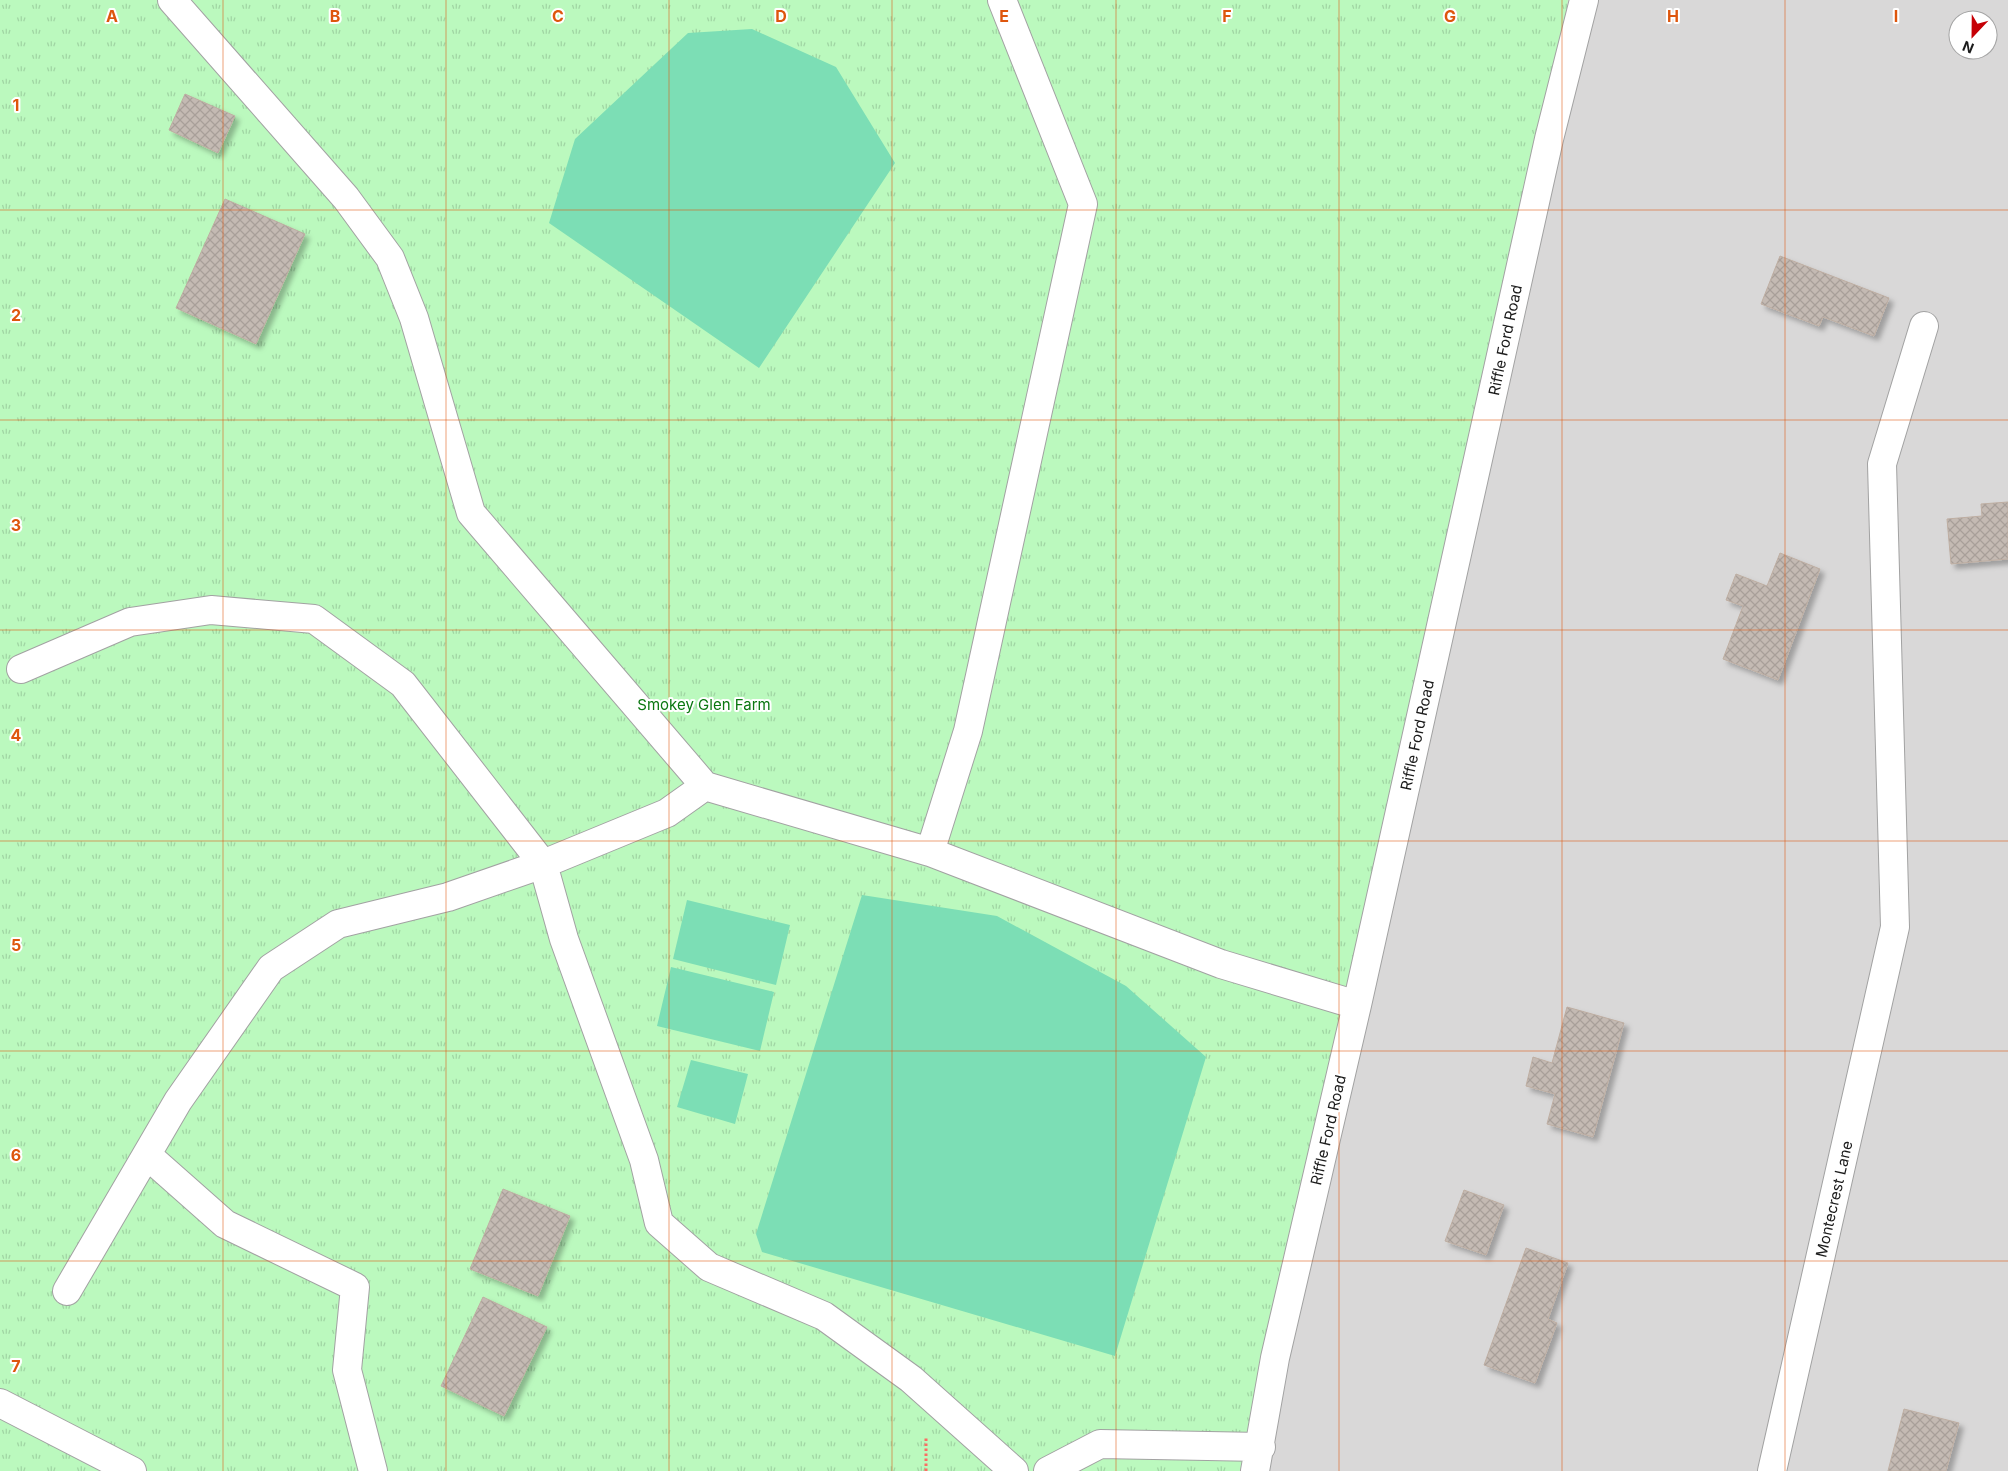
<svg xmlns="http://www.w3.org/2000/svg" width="2008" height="1471" font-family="Inter,sans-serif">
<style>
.residential{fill:#d9d8d8;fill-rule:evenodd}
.park{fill:url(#park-tufts)}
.pitch{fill:#7cdeb5}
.building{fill:url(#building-cross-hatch);stroke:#beaea2;filter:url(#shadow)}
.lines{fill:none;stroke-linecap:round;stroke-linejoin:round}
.minor-casing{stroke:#a2a2a2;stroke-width:30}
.path{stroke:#fa6e63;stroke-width:3;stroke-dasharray:2.5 2.5;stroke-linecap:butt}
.minor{stroke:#fff;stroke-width:28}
.grid{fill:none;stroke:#de560d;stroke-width:1;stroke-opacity:0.55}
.labels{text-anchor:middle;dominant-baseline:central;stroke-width:4;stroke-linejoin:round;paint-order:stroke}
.street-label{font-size:15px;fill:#1b1b1b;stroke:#fff}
.park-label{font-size:15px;fill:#0a7710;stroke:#fff}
.grid-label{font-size:16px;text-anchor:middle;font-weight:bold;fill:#de560d;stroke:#fff;stroke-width:4;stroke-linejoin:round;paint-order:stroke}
</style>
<defs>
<pattern id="park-tufts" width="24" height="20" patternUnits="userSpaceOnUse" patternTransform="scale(1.25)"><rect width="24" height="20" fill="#bbf9be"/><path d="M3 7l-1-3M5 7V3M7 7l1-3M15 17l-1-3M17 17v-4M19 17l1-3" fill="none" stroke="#a0d5a3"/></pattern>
<pattern id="building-cross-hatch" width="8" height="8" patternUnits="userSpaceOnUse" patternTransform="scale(1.25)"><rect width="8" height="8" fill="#c4bab3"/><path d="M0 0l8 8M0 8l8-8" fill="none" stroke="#a89f99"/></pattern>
<filter id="shadow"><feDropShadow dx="4.5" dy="4.5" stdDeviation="2.5" flood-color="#0004"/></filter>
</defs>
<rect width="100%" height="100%" fill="#ede8e0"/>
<path class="residential" d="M1584,0H2008V1471H1255ZM1958,20H1988V50H1958Z"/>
<path class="park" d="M0,0H1568L1549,139L1255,1471H0Z"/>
<path class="pitch" d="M752,29L836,67L895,163L759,368L549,223L575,139L688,33Z
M862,895L997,916L1126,986L1206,1057L1115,1356L762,1252L756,1234Z
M687,900L790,925L776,985L673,959Z
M671,967L774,992L760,1051L657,1026Z
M691,1060L748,1074L735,1124L677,1107Z"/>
<path class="building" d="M185,94L235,116L218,153L169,130Z
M225,199L305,234L256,344L176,308Z
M1780,256L1889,298L1874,336L1823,317L1819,326L1761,304Z
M2008,502V559L1951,564L1947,519L1982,516L1981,504Z
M1780,553L1820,569L1778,680L1723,659L1743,606L1726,600L1736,574L1767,586Z
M1567,1007L1624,1023L1593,1137L1547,1124L1555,1094L1526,1086L1533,1057L1552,1063Z
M503,1189L570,1216L538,1296L470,1269Z
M1464,1190L1504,1205L1486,1255L1445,1241Z
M1526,1248L1568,1263L1548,1319L1557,1323L1535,1383L1484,1365Z
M483,1297L547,1327L504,1416L441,1386Z
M1904,1409L1959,1423L1946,1471H1888Z"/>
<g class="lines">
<defs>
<path id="minor" d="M172,0L346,198L390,258L414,318L471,513L705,786
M1002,0L1083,204L968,731L930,852L705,786L667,813L543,864L564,939L644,1160L659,1223L709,1267L824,1316L911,1379L1014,1471
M21,669L130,622L211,610L314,619L403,684L543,864L448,897L338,924L271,968L178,1101L67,1291
M930,852L1221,964L1357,1005
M147,1155L225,1224L355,1287L347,1370L373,1471
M0,1403L132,1471
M1048,1471L1100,1444L1261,1447
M1255,1471L1275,1358L1357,1005L1549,139L1584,0
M1772,1471L1895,927L1882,464L1924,326"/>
</defs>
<use href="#minor" class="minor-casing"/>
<path class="path" d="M926,1471V1437"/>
<use href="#minor" class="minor"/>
</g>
<path class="grid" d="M223,0V1471M446,0V1471M669,0V1471M892,0V1471M1116,0V1471M1339,0V1471M1562,0V1471M1785,0V1471M0,210H2008M0,420H2008M0,630H2008M0,841H2008M0,1051H2008M0,1261H2008"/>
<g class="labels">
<g class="street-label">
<text transform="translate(1505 340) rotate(-78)">Riffle Ford Road</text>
<text transform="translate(1417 735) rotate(-78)">Riffle Ford Road</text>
<text transform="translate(1328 1130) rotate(-77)">Riffle Ford Road</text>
<text transform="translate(1834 1199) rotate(-77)">Montecrest Lane</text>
</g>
<g class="park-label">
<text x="704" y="704">Smokey Glen Farm</text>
</g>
</g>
<g class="grid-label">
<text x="112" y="22">A</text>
<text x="335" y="22">B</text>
<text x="558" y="22">C</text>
<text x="781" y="22">D</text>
<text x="1004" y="22">E</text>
<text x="1227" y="22">F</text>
<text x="1450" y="22">G</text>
<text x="1673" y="22">H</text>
<text x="1896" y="22">I</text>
<text x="16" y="111">1</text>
<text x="16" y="321">2</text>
<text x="16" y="531">3</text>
<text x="16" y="741">4</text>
<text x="16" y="951">5</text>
<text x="16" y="1161">6</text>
<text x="16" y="1372">7</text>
</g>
<g transform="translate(1973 35) rotate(202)"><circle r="24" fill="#ffffff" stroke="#a4a4a4"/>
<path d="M0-4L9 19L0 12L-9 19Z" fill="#c60006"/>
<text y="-8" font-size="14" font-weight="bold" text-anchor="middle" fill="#1b1b1b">N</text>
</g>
</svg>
